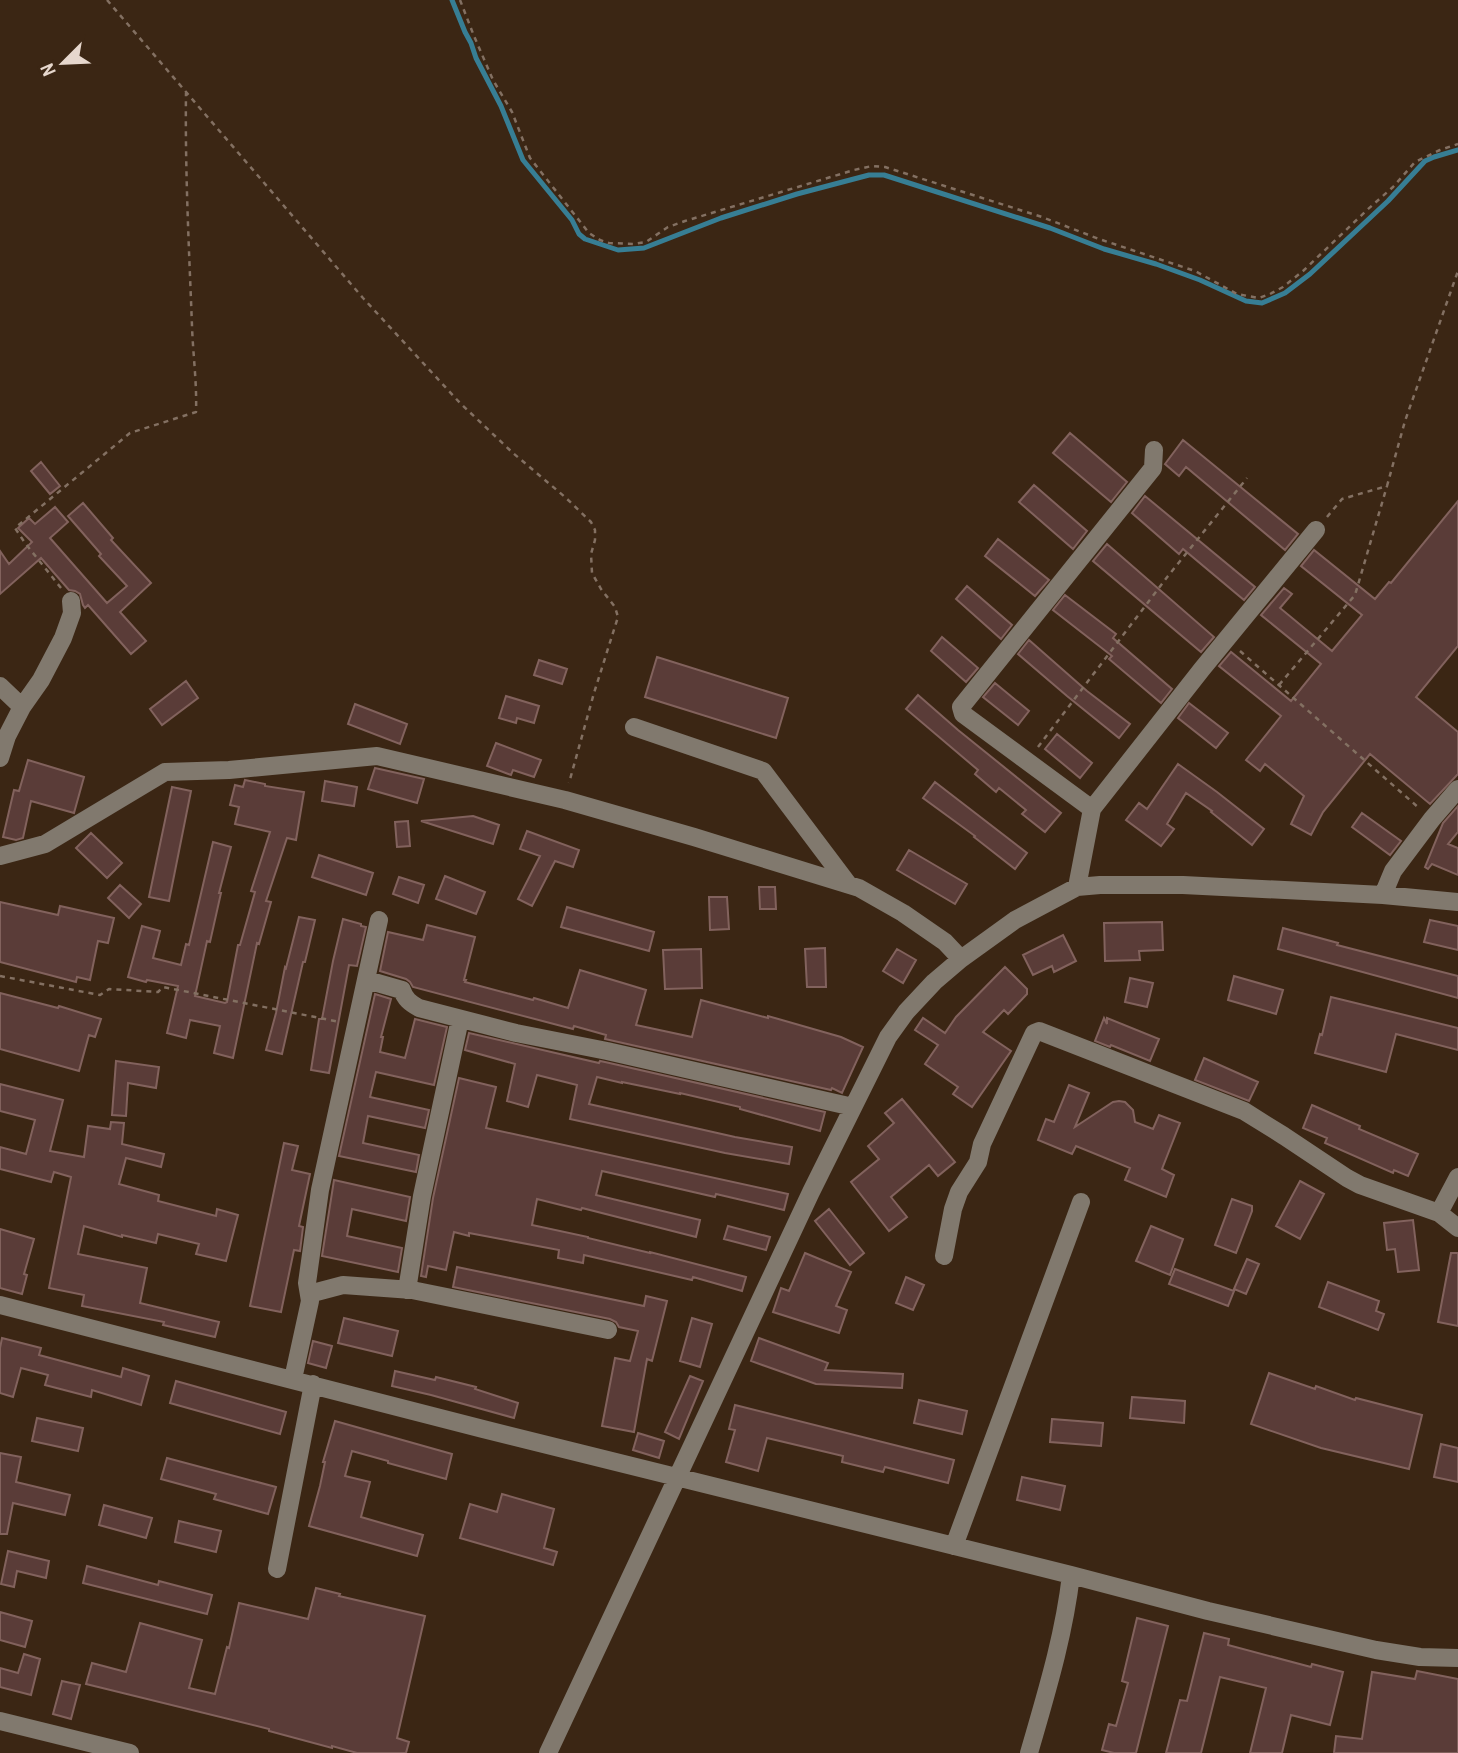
<svg xmlns="http://www.w3.org/2000/svg" width="1458" height="1753" font-family="'Archivo Narrow',sans-serif">
<style>
.lines{fill:none;stroke-linecap:round;stroke-linejoin:round}
.stream{stroke:#377e94;stroke-width:5}
.building{fill:#5a3c38;stroke:#82625d;stroke-width:2}
.path{stroke:#837062;stroke-width:2.5;stroke-dasharray:5 5;stroke-linecap:butt}
.minor{stroke:#81796e;stroke-width:18}
</style>
<rect width="100%" height="100%" fill="#3b2614"/>
<g class="lines">
<path class="stream" d="M452,0L465,32L471,43L476,58L501,106L523,160L572,220L579,234L585,239L618,250L644,248L721,218L797,194L869,175H884L1050,228L1104,249L1156,264L1200,280L1246,301L1262,303L1285,293L1310,274L1388,201L1425,161L1434,157L1458,150"/>
</g>
<path class="building" d="M1070,433L1127,482L1111,502L1053,453Z
M1183,440L1298,534L1285,550L1186,467L1179,476L1165,464Z
M41,462L60,486L50,494L31,471Z
M1034,485L1087,531L1073,549L1019,502Z
M1145,496L1255,587L1244,600L1183,549L1179,554L1132,513Z
M1458,501V646L1416,697L1458,732V774L1430,804L1370,754L1323,812L1311,835L1291,824L1304,796L1265,764L1260,771L1246,760L1281,716L1219,666L1231,652L1291,701L1321,664L1261,615L1284,588L1292,594L1280,608L1332,651L1362,615L1301,566L1314,550L1375,599L1389,582L1391,583Z
M83,503L113,538L111,540L151,583L120,612L146,641L131,654L88,605L85,608L83,605L80,594L75,591L69,590L41,558L0,594V551L9,564L32,542L18,528L29,518L35,524L55,507L68,522L50,538L107,603L127,586L99,556L101,554L68,516Z
M998,539L1049,580L1035,596L985,556Z
M1107,544L1214,637L1201,652L1093,561Z
M967,586L1012,625L1001,639L956,599Z
M1065,595L1116,634L1113,638L1172,689L1161,703L1109,659L1112,656L1053,610Z
M942,637L978,668L966,682L931,651Z
M1029,640L1087,691L1130,724L1119,738L1067,696L1018,654Z
M657,657L788,698L776,738L645,697Z
M539,660L567,669L562,684L534,675Z
M186,681L198,698L162,725L150,709Z
M995,683L1029,711L1018,725L983,697Z
M918,695L958,730L1061,813L1045,832L1022,814L1026,810L999,788L996,792L975,774L978,770L906,709Z
M506,696L539,706L534,723L517,718L516,723L499,718Z
M1189,703L1228,733L1216,748L1178,718Z
M355,704L407,724L400,744L348,724Z
M1057,734L1092,763L1080,778L1045,749Z
M496,743L541,760L534,777L513,770L511,775L487,766Z
M28,760L84,777L74,813L31,801L23,838L16,840L3,837L14,790L19,791Z
M1178,764L1217,792L1264,829L1252,845L1211,812L1212,811L1186,793L1167,824L1174,829L1161,846L1126,820L1139,803L1147,809Z
M375,768L424,779L417,803L368,789Z
M245,780L265,784V786L304,792L296,840L287,838L266,901L271,902L259,944L257,943L233,1058L214,1053L220,1026L190,1020L186,1038L167,1033L178,986L147,980L146,982L128,977L142,926L160,931L153,958L181,965L186,944L189,945L213,842L231,847L219,893H221L210,942L207,941L195,996L225,1003L227,1002L238,945H240L255,892L251,891L270,832L235,824L239,807L230,805L235,785L243,787Z
M325,781L357,787L354,806L322,801Z
M935,782L1027,853L1015,869L974,837L975,836L923,798Z
M172,787L191,791L169,901L149,897Z
M1458,806V832L1448,844L1458,848V875L1432,864L1428,869L1425,867L1443,823Z
M1362,813L1401,841L1390,855L1352,827Z
M473,816L499,825L493,844L421,821Z
M408,821L410,846L397,847L395,822Z
M527,831L579,850L573,867L555,861L532,906L518,899L540,856L520,849Z
M91,833L122,863L107,878L76,848Z
M909,850L967,884L955,904L897,870Z
M319,855L373,873L366,895L312,877Z
M445,876L485,892L476,914L436,899Z
M399,877L424,885L418,903L393,894Z
M120,885L141,904L129,918L108,898Z
M759,887H775L776,909H760Z
M709,897H727L729,929L710,930Z
M0,902L58,915L60,906L114,918L108,943L98,941L90,980L77,977L76,982L0,962Z
M567,907L654,932L649,951L561,927Z
M299,917L315,920L305,962H303L282,1054L266,1050L276,1013L285,967L286,968Z
M343,919L361,924V926L366,927L357,966L349,965L329,1073L311,1070L319,1019H322L333,961Z
M1430,920L1458,926V950L1424,942Z
M1162,922L1163,950L1139,951L1140,960L1105,961L1104,923Z
M427,925L475,937L464,980H466L465,982L533,1000L534,998L568,1008L580,970L646,990L636,1025L692,1037L701,1000L768,1018V1016L841,1037L863,1047L842,1093L832,1088L831,1090L605,1039L606,1035L574,1026L573,1029L413,987L410,982L406,979L380,971L388,932L423,940Z
M1283,928L1338,943L1337,945L1458,976V998L1278,949Z
M1063,935L1076,961L1054,972L1052,966L1033,975L1023,955Z
M825,948L826,987H807L805,949Z
M701,949L702,988L665,989L663,950Z
M897,949L916,960L903,983L883,971Z
M1005,967L1027,989V994L1008,1014L1004,1010L983,1032L1011,1051L972,1107L953,1094L958,1087L925,1064L938,1045L915,1030L923,1018L945,1033L956,1017Z
M1234,976L1283,990L1276,1014L1228,1000Z
M1130,978L1153,983L1147,1007L1125,1002Z
M0,993L58,1008L59,1006L101,1019L95,1037L89,1035L79,1071L0,1049Z
M375,994L391,999L381,1037H383L380,1052L405,1058L415,1019L447,1027L434,1085L376,1072L370,1097L429,1110L425,1128L368,1116L363,1143L419,1155L416,1172L339,1156Z
M1331,997L1458,1028V1050L1396,1034L1386,1072L1315,1053L1320,1034L1322,1035Z
M1104,1018L1107,1024V1018L1159,1039L1150,1061L1111,1045L1110,1047L1095,1041Z
M469,1033L599,1063L600,1061L605,1062L825,1112L820,1131L740,1109V1107L680,1093V1094L622,1082V1083L597,1077L589,1104L735,1137L792,1147L789,1164L725,1153L570,1119L577,1085L537,1075L528,1107L507,1101L515,1064L465,1050Z
M1204,1058L1258,1082L1249,1101L1195,1080Z
M116,1061L159,1067L156,1088L128,1083L126,1116L112,1115Z
M459,1078L496,1087L486,1128L788,1194L784,1210L716,1194L715,1197L602,1171L596,1195L700,1220L696,1237L582,1208L581,1210L537,1199L532,1225L588,1237V1238L650,1253V1252L746,1277L742,1291L693,1277L692,1280L584,1255L583,1263L558,1258L559,1250L469,1233V1236L454,1232L446,1270L428,1266L426,1277L421,1276L433,1198Z
M0,1084L63,1100L50,1151L84,1157L88,1126L110,1129L111,1122L124,1123L122,1144L164,1154L161,1167L126,1158L119,1184L159,1195L158,1201L216,1216L217,1209L238,1215L226,1261L196,1254L199,1244L158,1234L156,1243L122,1235V1237L84,1226L78,1254L147,1268L140,1303L219,1322L215,1337L163,1325L164,1322L82,1306L84,1295L49,1288L71,1177L54,1172L51,1182L0,1169V1147L26,1154L35,1120L0,1111Z
M1069,1085L1089,1093L1075,1127L1113,1102L1119,1101L1125,1102L1133,1110L1135,1122L1153,1129L1159,1115L1180,1123L1162,1169L1174,1175L1166,1197L1125,1180L1130,1168L1076,1146L1072,1154L1038,1140L1046,1119L1054,1122Z
M902,1099L955,1162L938,1176L929,1165L891,1197L907,1217L889,1231L851,1182L879,1159L868,1146L894,1123L885,1113Z
M1312,1105L1360,1126L1359,1129L1418,1154L1408,1176L1394,1170L1393,1173L1325,1143L1327,1138L1303,1128Z
M284,1143L298,1146L292,1170L310,1174L299,1226L303,1227L300,1251L294,1250L281,1312L250,1306Z
M334,1180L410,1197L406,1221L352,1209L347,1236L402,1248L398,1272L322,1256Z
M1300,1181L1324,1194L1300,1239L1276,1226Z
M1232,1199L1252,1206V1211L1236,1253L1215,1245Z
M829,1209L864,1253L850,1265L815,1221Z
M1413,1220L1419,1270L1398,1272L1395,1249L1387,1250L1384,1223Z
M728,1226L770,1237L766,1250L724,1239Z
M1151,1226L1183,1239L1170,1275L1136,1261Z
M0,1229L34,1239L24,1274L27,1275L22,1294L0,1288Z
M805,1253L851,1272L836,1306L847,1310L839,1333L773,1312L781,1288L789,1291Z
M1451,1253H1458V1326L1438,1322Z
M1247,1259L1259,1264L1246,1294L1234,1289Z
M457,1267L644,1306L646,1296L667,1301L652,1361L647,1359L634,1432L602,1426L615,1358L630,1361L638,1331L619,1327L616,1322L610,1319L453,1287Z
M1175,1269L1234,1291L1228,1306L1169,1284Z
M906,1277L924,1285L913,1310L896,1303Z
M1328,1282L1379,1301L1376,1311L1384,1314L1378,1330L1319,1307Z
M344,1318L398,1331L392,1356L338,1343Z
M692,1318L712,1324L700,1367L680,1361Z
M2,1338L41,1348L39,1355L121,1377L123,1368L149,1376L141,1405L92,1390L91,1397L45,1385L48,1375L21,1368L13,1397L0,1393V1348Z
M759,1338L828,1363L825,1370L903,1374L902,1388L816,1384L751,1361Z
M313,1341L332,1346L326,1368L308,1363Z
M395,1371L435,1380L436,1377L476,1387L475,1389L518,1403L514,1418L431,1395L392,1386Z
M1269,1373L1315,1389L1316,1386L1355,1400L1356,1398L1422,1415L1409,1469L1321,1448L1251,1424Z
M690,1376L703,1381L679,1439L665,1432Z
M176,1381L286,1412L280,1434L170,1403Z
M1132,1397L1185,1401L1184,1423L1130,1418Z
M919,1400L967,1411L962,1434L914,1423Z
M735,1405L954,1460L948,1483L885,1467L883,1472L842,1462L843,1456L767,1438L758,1471L726,1462L735,1430L729,1429Z
M37,1418L83,1428L78,1451L32,1441Z
M1052,1419L1103,1423L1101,1446L1050,1442Z
M335,1421L452,1454L446,1479L388,1463V1461L352,1451L345,1476L370,1482L361,1517L423,1535L417,1556L309,1526L320,1486L325,1462H323Z
M638,1433L664,1441L659,1458L633,1450Z
M1441,1444L1458,1448V1482L1434,1477Z
M0,1453L21,1457L16,1482L70,1495L65,1515L13,1503L7,1534H0Z
M167,1458L276,1487L268,1514L214,1499L216,1494L161,1479Z
M1022,1477L1065,1486L1060,1510L1017,1500Z
M502,1494L554,1509L544,1548L557,1552L553,1565L460,1538L470,1504L497,1512Z
M104,1505L152,1518L146,1538L99,1525Z
M179,1521L221,1531L216,1552L175,1542Z
M8,1551L49,1561L46,1578L17,1571L14,1587L1,1584Z
M87,1566L158,1585L159,1581L212,1595L207,1614L83,1583Z
M316,1588L340,1594L339,1596L425,1616L397,1738L409,1742L406,1753H357L332,1746V1748L269,1731V1729L86,1684L92,1663L126,1672L140,1623L202,1640L189,1688L215,1694L227,1647L229,1648L239,1603L308,1619Z
M0,1612L32,1621L25,1647L0,1640Z
M1137,1618L1168,1626L1136,1753H1114L1102,1750L1109,1724L1116,1726L1128,1683L1122,1681Z
M1204,1633L1229,1639L1228,1645L1311,1667L1312,1664L1343,1672L1330,1725L1291,1715L1282,1753H1250L1266,1688L1220,1677L1201,1753H1166L1180,1700L1187,1701Z
M24,1654L40,1659L31,1695L0,1687V1668L18,1673Z
M1417,1671L1458,1679V1753H1334L1336,1736L1362,1739L1372,1672L1415,1679Z
M62,1681L80,1685L71,1719L53,1714Z"/>
<g class="lines">
<path class="path" d="M107,0L363,298L460,403L513,453L565,497L591,522L595,530V540L591,554L592,573L601,589L615,607L618,617L594,693L569,783
M460,0L474,36L493,80L512,112L530,158L589,233L600,240L609,243L633,244L646,242L668,227L685,221L854,170L872,166L885,167L1042,217L1099,239L1195,271L1237,294L1259,298L1270,294L1283,287L1303,271L1367,210L1393,187L1415,162L1440,150L1458,144
M1327,517L1342,499L1387,486L1405,421L1458,271
M61,588L25,543L15,528L130,433L196,412C197,383 193,355 192,326C189,248 185,171 186,93
M1240,651L1419,808
M1279,685L1355,595L1387,486
M1038,747L1168,576L1247,478
M0,976L100,995L109,989L158,992L163,987L340,1022"/>
<path class="minor" d="M0,686L22,707
M634,727L763,771L848,884
M0,758L7,736L22,707L41,680L63,638L72,613L71,601
M1092,809L963,714L961,707L1153,468L1154,450
M0,856L45,844L165,772L229,770L377,756L565,800L694,837L859,888L903,913L945,942L961,959
M1077,887L1092,809L1202,669L1316,530
M1383,895L1393,871L1432,819L1458,789
M367,980L402,990C405,999 410,1003 419,1008L516,1033L607,1051L853,1107
M1439,1213L1458,1177
M944,1256L953,1209L959,1192L978,1162L982,1144L1034,1033L1039,1031L1244,1111L1284,1136L1347,1178L1360,1185L1439,1213L1458,1228
M407,1290L422,1196L460,1019
M309,1294L343,1285L412,1290L608,1330
M0,1305L483,1429L1071,1575L1208,1611L1376,1650L1420,1657L1458,1658
M293,1379L310,1301L307,1283L320,1190L379,920
M954,1546L1081,1202
M277,1569L313,1384
M0,1721L130,1753
M548,1753L811,1192L888,1037L906,1012L934,982L961,959L1015,920L1077,887L1100,885H1183L1383,895L1458,902
M1029,1753C1046,1694 1064,1636 1071,1575"/>
</g>
<g transform="translate(63 63) rotate(246)" stroke="#3b2614" stroke-width="5" paint-order="stroke">
<path d="M0-5L12 26L0 18L-12 26Z" fill="#e6d7cd"/>
<text y="-10" font-size="19" font-weight="bold" text-anchor="middle" fill="#e6d7cd">N</text>
</g>
</svg>
